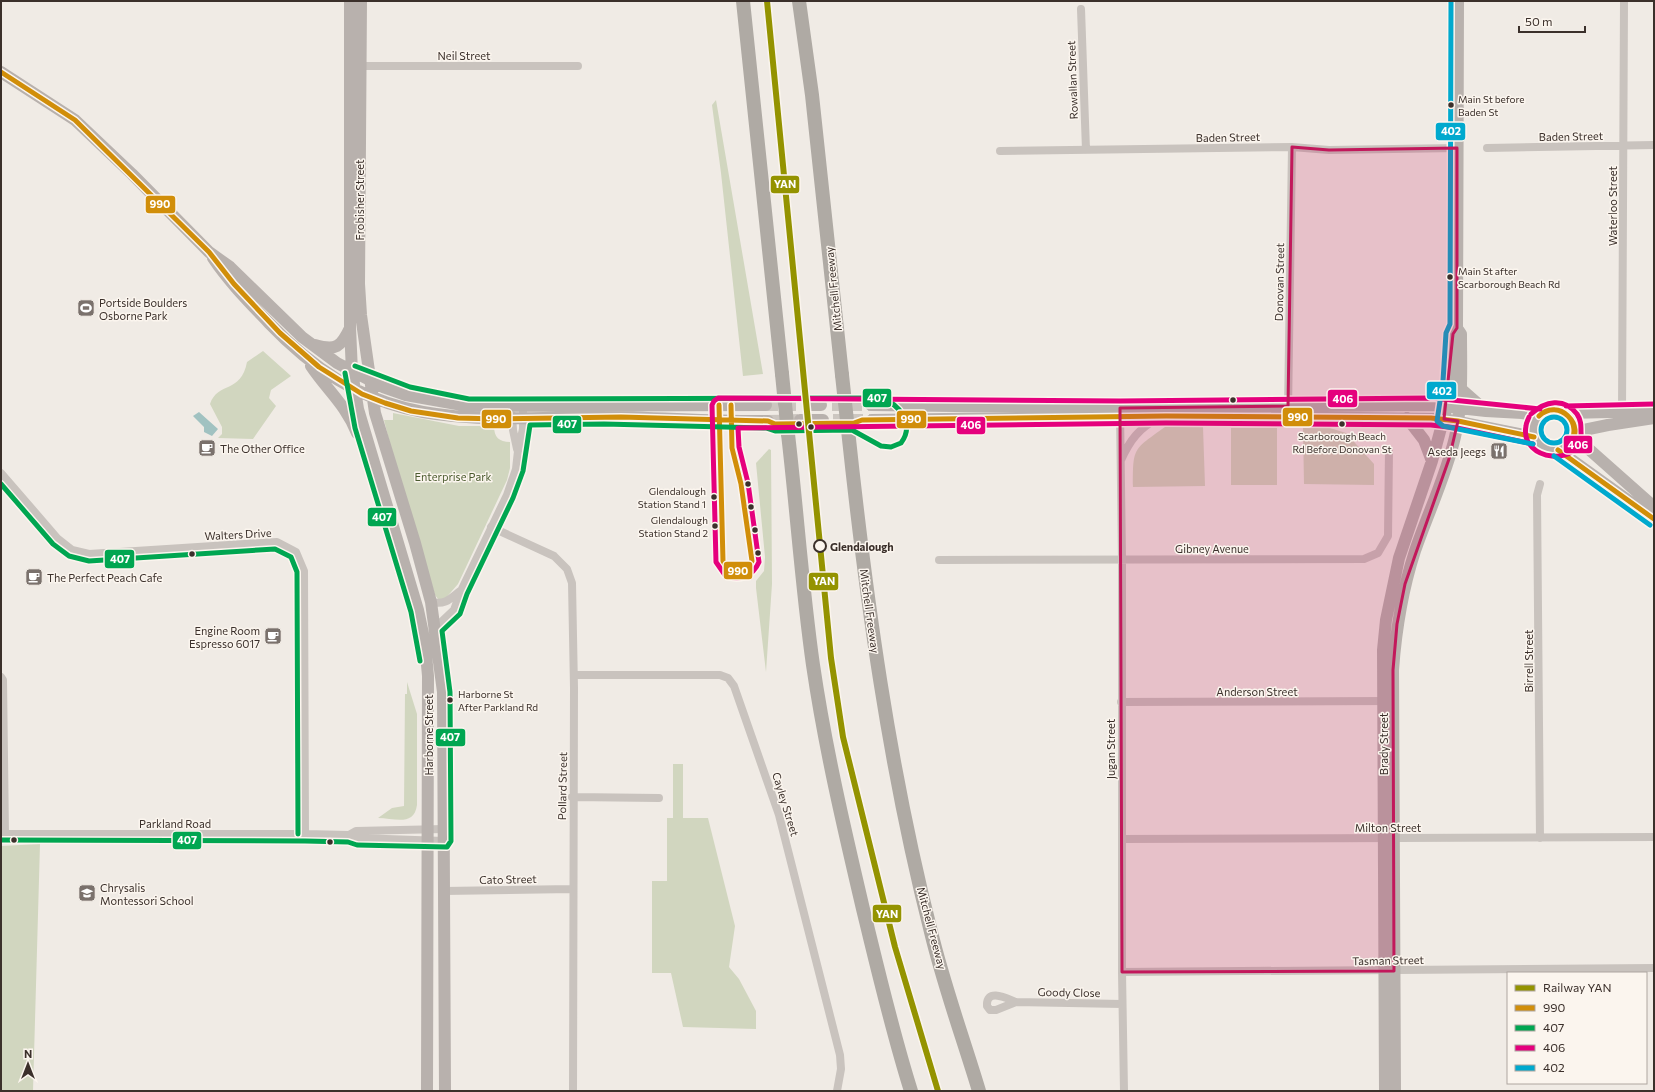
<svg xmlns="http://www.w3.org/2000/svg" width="1655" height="1092" font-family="Commissioner,sans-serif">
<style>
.green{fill:#d1d6bf}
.water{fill:#a1c2c1}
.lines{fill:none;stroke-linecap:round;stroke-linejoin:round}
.primary-tunnel{stroke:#ccc6c0;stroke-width:12;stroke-dasharray:12 6;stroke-linecap:butt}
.minor{stroke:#c9c3be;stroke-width:8}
.primary{stroke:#b8b1ad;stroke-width:12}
.motorway{stroke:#afaaa4;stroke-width:14}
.motorway-bridge{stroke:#afaaa4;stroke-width:14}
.bus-1-casing{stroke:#fbf5ee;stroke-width:8}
.bus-2-casing{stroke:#fbf5ee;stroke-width:8}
.bus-3-casing{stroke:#fbf5ee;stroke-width:8}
.bus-4-casing{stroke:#fbf5ee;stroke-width:8}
.bus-1{stroke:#d18e09;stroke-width:5}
.bus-2{stroke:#00a651;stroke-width:5}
.bus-3{stroke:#e5007d;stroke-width:5}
.bus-4{stroke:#00a9ce;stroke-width:5}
.rail-1-casing{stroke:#fbf5ee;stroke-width:9}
.rail-1{stroke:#949300;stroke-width:6}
.marked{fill:#c2185b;fill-opacity:0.2;stroke:#c2185b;stroke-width:3;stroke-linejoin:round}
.bus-dot{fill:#3b302b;stroke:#fbf5ee;stroke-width:1.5}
.stop-dot{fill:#fbf5ee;stroke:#3b302b;stroke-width:2}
.labels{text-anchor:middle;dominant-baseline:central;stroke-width:3;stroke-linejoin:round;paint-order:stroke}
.bus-label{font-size:10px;fill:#3b302b;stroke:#fbf5ee;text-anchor:start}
.street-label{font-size:11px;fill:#3b302b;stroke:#fbf5ee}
.poi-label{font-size:11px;fill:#3b302b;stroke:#fbf5ee;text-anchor:start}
.park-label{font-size:11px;fill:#4a5a2e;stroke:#fbf5ee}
.stop-label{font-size:11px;font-weight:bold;fill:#3b302b;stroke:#fbf5ee;text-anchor:start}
.line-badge{stroke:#fbf5ee;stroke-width:1.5}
.badge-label{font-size:11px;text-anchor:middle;font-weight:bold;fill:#fff}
</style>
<rect width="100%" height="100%" fill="#f0ebe5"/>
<path class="green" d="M716,100L763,374L743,376L721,173L712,105Z
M263,351L291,376L271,390L269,398L276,406L253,439L218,438L222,434V427L210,404C218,381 241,394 247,362Z
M393,413L459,426H494C494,437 499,442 510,442V468L507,480L458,584L445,599H438L435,595L389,440L384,420H393Z
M1165,427H1203L1205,486L1133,487C1133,447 1133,450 1165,427Z
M1231,428H1277V485H1231Z
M1303,428H1330L1346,433L1374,464V485L1304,484Z
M769,449L771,450L772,584L766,672L756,588V581L764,571L765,557L756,463Z
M407,682L417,714V805C414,827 394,818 378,818L392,808L404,806L405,694H407Z
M673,764H683V818H708L735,926L729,967L739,979L756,1011V1029L683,1027L671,973H652V881H667V818H673Z
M40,844L33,1091H1V846Z"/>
<path class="water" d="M199,412L218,429L212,436L204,432V427L193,416Z"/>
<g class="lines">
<path class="primary-tunnel" d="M766,405H798
M832,405H871
M833,420H872
M768,421L800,420"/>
<path class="minor" d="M1081,9L1086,150
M357,66H578
M1487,148L1654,145
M1000,151L1292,147L1329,150L1457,148
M1288,410L1292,147
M1622,411L1624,1
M1120,412L1122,559V972L1124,1091
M512,415L513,430L517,449
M1121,460C1130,440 1139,428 1159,418
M1,473L58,539L72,550L89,554L277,542L296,552L304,571L305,834
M1540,484L1537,495L1540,838
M491,527L554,556L567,569L572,583L574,688L573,1091
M939,560L1364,559L1378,553L1388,536L1389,450
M431,602C445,605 449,600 460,591
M435,628L454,610L461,591L507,495L516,469L518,451L523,429V406
M574,675H720L728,678L734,686L779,815L840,1055L841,1069L837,1091
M1,677L3,680L5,834
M1121,702L1388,701
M572,797L659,798
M1,834H305L349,835L357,838L444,841
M349,835L356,831L444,829
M1122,839L1654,837
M444,891L572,889
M1122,972L1654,968
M1016,1002C1006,998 986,988 987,1006L990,1010H996L1016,1002L1122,1004"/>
<path class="primary" d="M350,1V327L352,372L358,409L418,610L425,643L428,676L427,1091
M361,1L359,284L361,315L375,413L415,543L431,602L443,692L445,1091
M1,72L75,120L132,174L209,252L230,267L302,337L337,363L383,387L406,395L468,406L766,405
M213,258C229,282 250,303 269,323C375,434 462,418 602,417C657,417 712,422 768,421
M315,345C336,351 341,347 350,328
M311,366C327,390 346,405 357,433
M1461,389L1486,411
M810,405H821
M871,405L1120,408L1432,405L1486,411L1522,413L1539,416
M1533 430a21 21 0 1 1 42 0a21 21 0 1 1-42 0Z
M1566,413L1654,411
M1407,418L1424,440L1432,461
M800,420H804
M811,420H823
M872,420L1166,416L1444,419L1534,437
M1574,432L1608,425L1654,418
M1574,436L1654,507
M1558,450L1654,519
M1385,1091L1383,650L1386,620L1399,558L1432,461L1447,406L1453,334L1457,328L1458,1
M1395,1091L1393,670C1396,629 1402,591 1415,551C1428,513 1446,476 1455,437C1463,403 1461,368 1461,334L1457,328"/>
<path class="motorway" d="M743,1L782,374
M799,1L812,95L842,375
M848,430C866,599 889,767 931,932C944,986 963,1038 979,1091
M788,434C797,511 802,588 813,665C825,747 844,828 863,909C878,970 892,1031 911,1091"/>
<path class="motorway-bridge" d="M782,374L788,434
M842,375L848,430"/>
<defs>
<path id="bus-1" d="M1,72L75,120L209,252L234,284L280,333L319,367L362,394L385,403L411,411L458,418L498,419L621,417L768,421L775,424L854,423L862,420L1166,416L1431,418L1458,421L1534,437
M719,405L723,561L729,570C740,572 746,571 752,561L741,484L732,448L731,405
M1539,416C1558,397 1588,426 1569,445
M1539,416C1559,398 1585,423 1569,445
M1558,450L1654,519"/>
<path id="bus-2" d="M345,373L355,428L411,612L420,661
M1,484L53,544L69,556L89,561L275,549L291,557L297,572L298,834
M1,840L305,841L348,842L357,845L447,847L451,841L450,692L442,631L460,614L467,594L513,498L523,471L530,425L604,424L766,428L775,431L852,430L881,446L891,447L901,443C915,424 900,404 880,398L469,399L410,387L355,366"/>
<path id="bus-3" d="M1566,406L1654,404
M1529,417C1528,420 1526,423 1526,426C1519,462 1584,468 1581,432C1581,425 1581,420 1577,414C1564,397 1545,401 1531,414
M1533,444L1457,428L1431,425L1166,423L738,428L739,447L748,483L759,562C753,576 739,582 725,575L716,562L712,405L714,401L718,398L1120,401L1432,398L1540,409"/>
<path id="bus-4" d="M1451,1L1450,324L1446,333L1443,381L1437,421L1443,426L1533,444
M1541 430a13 13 0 1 1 26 0a13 13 0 1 1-26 0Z
M1554,456L1650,525"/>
</defs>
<use href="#bus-1" class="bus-1-casing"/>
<use href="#bus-2" class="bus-2-casing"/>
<use href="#bus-3" class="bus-3-casing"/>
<use href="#bus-4" class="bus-4-casing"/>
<use href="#bus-1" class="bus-1"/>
<use href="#bus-2" class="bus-2"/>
<use href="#bus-3" class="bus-3"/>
<use href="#bus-4" class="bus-4"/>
<defs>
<path id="rail-1" d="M767,1L831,658L843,737L895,947L938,1091"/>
</defs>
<use href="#rail-1" class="rail-1-casing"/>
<use href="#rail-1" class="rail-1"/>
</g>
<path class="marked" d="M1292,147L1329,150L1457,148V328L1453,334L1444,419L1458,421L1449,459L1405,584L1397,624L1393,670L1394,971L1122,972L1120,408L1288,406Z"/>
<defs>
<symbol id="stadium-square" viewBox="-11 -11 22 22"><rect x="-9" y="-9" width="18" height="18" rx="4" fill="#7a716c" stroke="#fbf5ee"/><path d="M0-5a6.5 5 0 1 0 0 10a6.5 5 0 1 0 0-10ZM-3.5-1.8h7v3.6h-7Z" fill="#fff"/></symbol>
<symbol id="cafe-square" viewBox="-11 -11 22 22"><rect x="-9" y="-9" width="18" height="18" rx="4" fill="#7a716c" stroke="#fbf5ee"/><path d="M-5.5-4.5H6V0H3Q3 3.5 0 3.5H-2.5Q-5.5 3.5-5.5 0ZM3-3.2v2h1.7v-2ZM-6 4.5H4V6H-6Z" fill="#fff"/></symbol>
<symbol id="restaurant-square" viewBox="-11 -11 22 22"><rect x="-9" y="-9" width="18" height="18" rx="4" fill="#7a716c" stroke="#fbf5ee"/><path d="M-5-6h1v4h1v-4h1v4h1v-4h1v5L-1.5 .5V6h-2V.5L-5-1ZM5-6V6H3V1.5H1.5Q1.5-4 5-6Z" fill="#fff"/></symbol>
<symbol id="school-square" viewBox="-11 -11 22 22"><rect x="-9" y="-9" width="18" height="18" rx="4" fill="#7a716c" stroke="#fbf5ee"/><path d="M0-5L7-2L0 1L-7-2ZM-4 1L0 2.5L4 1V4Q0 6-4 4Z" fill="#fff"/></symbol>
</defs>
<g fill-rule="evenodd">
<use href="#stadium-square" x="76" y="298" width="20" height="20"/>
<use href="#cafe-square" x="197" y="438" width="20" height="20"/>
<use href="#restaurant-square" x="1489" y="441" width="20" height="20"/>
<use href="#cafe-square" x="24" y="567" width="20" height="20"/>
<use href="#cafe-square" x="263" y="626" width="20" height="20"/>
<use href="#school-square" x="77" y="883" width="20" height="20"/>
</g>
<g class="bus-dot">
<circle cx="1451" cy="105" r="3.5"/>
<circle cx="1450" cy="277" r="3.5"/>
<circle cx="1233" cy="400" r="3.5"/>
<circle cx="799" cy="424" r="3.5"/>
<circle cx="1342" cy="424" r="3.5"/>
<circle cx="811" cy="427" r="3.5"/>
<circle cx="748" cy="484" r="3.5"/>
<circle cx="714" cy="497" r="3.5"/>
<circle cx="751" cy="507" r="3.5"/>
<circle cx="715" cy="526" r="3.5"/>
<circle cx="755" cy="530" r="3.5"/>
<circle cx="758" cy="553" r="3.5"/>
<circle cx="192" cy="554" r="3.5"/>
<circle cx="450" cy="700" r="3.5"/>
<circle cx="14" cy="840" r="3.5"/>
<circle cx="330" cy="842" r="3.5"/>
</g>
<circle class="stop-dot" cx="820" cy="546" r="6"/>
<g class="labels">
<g class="bus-label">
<text x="1458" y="99">Main St before<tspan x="1458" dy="13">Baden St</tspan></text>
<text x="1458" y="271">Main St after<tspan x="1458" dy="13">Scarborough Beach Rd</tspan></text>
<text x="1342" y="436" text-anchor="middle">Scarborough Beach<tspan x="1342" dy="13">Rd Before Donovan St</tspan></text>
<text x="706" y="491" text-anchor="end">Glendalough<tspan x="706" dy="13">Station Stand 1</tspan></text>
<text x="708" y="520" text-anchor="end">Glendalough<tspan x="708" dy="13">Station Stand 2</tspan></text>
<text x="458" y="694">Harborne St<tspan x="458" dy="13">After Parkland Rd</tspan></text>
</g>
<g class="street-label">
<text x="464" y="55">Neil Street</text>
<text transform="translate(1072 80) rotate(-92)">Rowallan Street</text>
<text transform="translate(1571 136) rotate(-1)">Baden Street</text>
<text transform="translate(1228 137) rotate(-1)">Baden Street</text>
<text transform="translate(359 200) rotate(-90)">Frobisher Street</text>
<text transform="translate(1612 206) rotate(-90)">Waterloo Street</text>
<text transform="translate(1279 282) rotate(-89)">Donovan Street</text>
<text transform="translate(833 289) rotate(-96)">Mitchell Freeway</text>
<text transform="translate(238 534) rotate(-3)">Walters Drive</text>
<text x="1212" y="548">Gibney Avenue</text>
<text transform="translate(870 611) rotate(82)">Mitchell Freeway</text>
<text transform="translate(1528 661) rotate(-90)">Birrell Street</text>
<text x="1257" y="691">Anderson Street</text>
<text transform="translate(428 735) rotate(-90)">Harborne Street</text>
<text transform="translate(1383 744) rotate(-90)">Brady Street</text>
<text transform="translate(1110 749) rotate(-90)">Jugan Street</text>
<text transform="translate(562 786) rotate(-89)">Pollard Street</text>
<text transform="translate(786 804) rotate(73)">Cayley Street</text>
<text x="175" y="823">Parkland Road</text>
<text x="1388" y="827">Milton Street</text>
<text transform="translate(508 879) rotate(-1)">Cato Street</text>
<text transform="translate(932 928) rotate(75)">Mitchell Freeway</text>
<text transform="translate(1388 960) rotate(-1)">Tasman Street</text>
<text transform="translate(1069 992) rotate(1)">Goody Close</text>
</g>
<g class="poi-label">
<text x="99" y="302">Portside Boulders<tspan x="99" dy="13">Osborne Park</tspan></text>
<text x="220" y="448">The Other Office</text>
<text x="1486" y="451" text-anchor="end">Aseda Jeegs</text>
<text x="47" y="577">The Perfect Peach Cafe</text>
<text x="260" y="630" text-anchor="end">Engine Room<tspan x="260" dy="13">Espresso 6017</tspan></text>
<text x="100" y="887">Chrysalis<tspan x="100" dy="13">Montessori School</tspan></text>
</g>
<g class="park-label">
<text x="453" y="476">Enterprise Park</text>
</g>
<g class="stop-label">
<text x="830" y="546">Glendalough</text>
</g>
</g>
<g class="line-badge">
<rect x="1435" y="122" width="31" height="19" rx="4" fill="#00a9ce"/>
<rect x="770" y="175" width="30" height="19" rx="4" fill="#949300"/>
<rect x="145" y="195" width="31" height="19" rx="4" fill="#d18e09"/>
<rect x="1426" y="381" width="31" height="19" rx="4" fill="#00a9ce"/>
<rect x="862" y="388" width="30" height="20" rx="4" fill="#00a651"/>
<rect x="1327" y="389" width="31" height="19" rx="4" fill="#e5007d"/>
<rect x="1282" y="407" width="31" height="20" rx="4" fill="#d18e09"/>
<rect x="481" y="409" width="31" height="20" rx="4" fill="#d18e09"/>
<rect x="896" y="410" width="31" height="19" rx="4" fill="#d18e09"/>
<rect x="552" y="415" width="30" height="19" rx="4" fill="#00a651"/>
<rect x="956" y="416" width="30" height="19" rx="4" fill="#e5007d"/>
<rect x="1563" y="435" width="30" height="19" rx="4" fill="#e5007d"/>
<rect x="367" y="507" width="30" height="20" rx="4" fill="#00a651"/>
<rect x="104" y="549" width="31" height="20" rx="4" fill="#00a651"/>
<rect x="723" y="561" width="30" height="19" rx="4" fill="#d18e09"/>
<rect x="808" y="572" width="31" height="19" rx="4" fill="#949300"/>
<rect x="435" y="728" width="31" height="19" rx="4" fill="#00a651"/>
<rect x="172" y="831" width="30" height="19" rx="4" fill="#00a651"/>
<rect x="872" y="904" width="30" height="19" rx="4" fill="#949300"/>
</g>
<g class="badge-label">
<text x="1451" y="135">402</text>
<text x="785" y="188">YAN</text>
<text x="160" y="208">990</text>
<text x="1442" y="395">402</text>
<text x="877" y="402">407</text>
<text x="1343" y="403">406</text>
<text x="1298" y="421">990</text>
<text x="496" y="423">990</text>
<text x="911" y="423">990</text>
<text x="567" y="428">407</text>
<text x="971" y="429">406</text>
<text x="1578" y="449">406</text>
<text x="382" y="521">407</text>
<text x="120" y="563">407</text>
<text x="738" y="575">990</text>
<text x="824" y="585">YAN</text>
<text x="450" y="741">407</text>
<text x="187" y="844">407</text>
<text x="887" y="918">YAN</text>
</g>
<rect width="1655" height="1092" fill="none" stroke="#3b302b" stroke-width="4"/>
<rect x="1507" y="972" width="140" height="112" fill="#fbf5ee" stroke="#aea6a0"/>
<rect x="1515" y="985" width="20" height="6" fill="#949300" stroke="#aea6a0"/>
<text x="1543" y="992" font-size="12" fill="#3b302b">Railway YAN</text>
<rect x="1515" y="1005" width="20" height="6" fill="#d18e09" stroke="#aea6a0"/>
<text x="1543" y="1012" font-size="12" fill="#3b302b">990</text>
<rect x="1515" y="1025" width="20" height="6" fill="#00a651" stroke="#aea6a0"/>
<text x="1543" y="1032" font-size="12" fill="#3b302b">407</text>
<rect x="1515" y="1045" width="20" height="6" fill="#e5007d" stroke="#aea6a0"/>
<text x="1543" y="1052" font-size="12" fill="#3b302b">406</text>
<rect x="1515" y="1065" width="20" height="6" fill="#00a9ce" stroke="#aea6a0"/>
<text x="1543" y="1072" font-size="12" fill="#3b302b">402</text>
<g transform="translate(28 1064)" stroke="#fbf5ee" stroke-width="3" paint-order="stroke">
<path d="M0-3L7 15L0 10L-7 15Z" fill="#3b302b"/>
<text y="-6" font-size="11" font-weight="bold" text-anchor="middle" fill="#3b302b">N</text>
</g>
<path d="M1519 26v6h66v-6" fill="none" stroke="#3b302b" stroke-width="2"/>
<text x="1525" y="26" font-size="12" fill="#3b302b" stroke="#fbf5ee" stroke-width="3" paint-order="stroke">50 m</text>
</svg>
